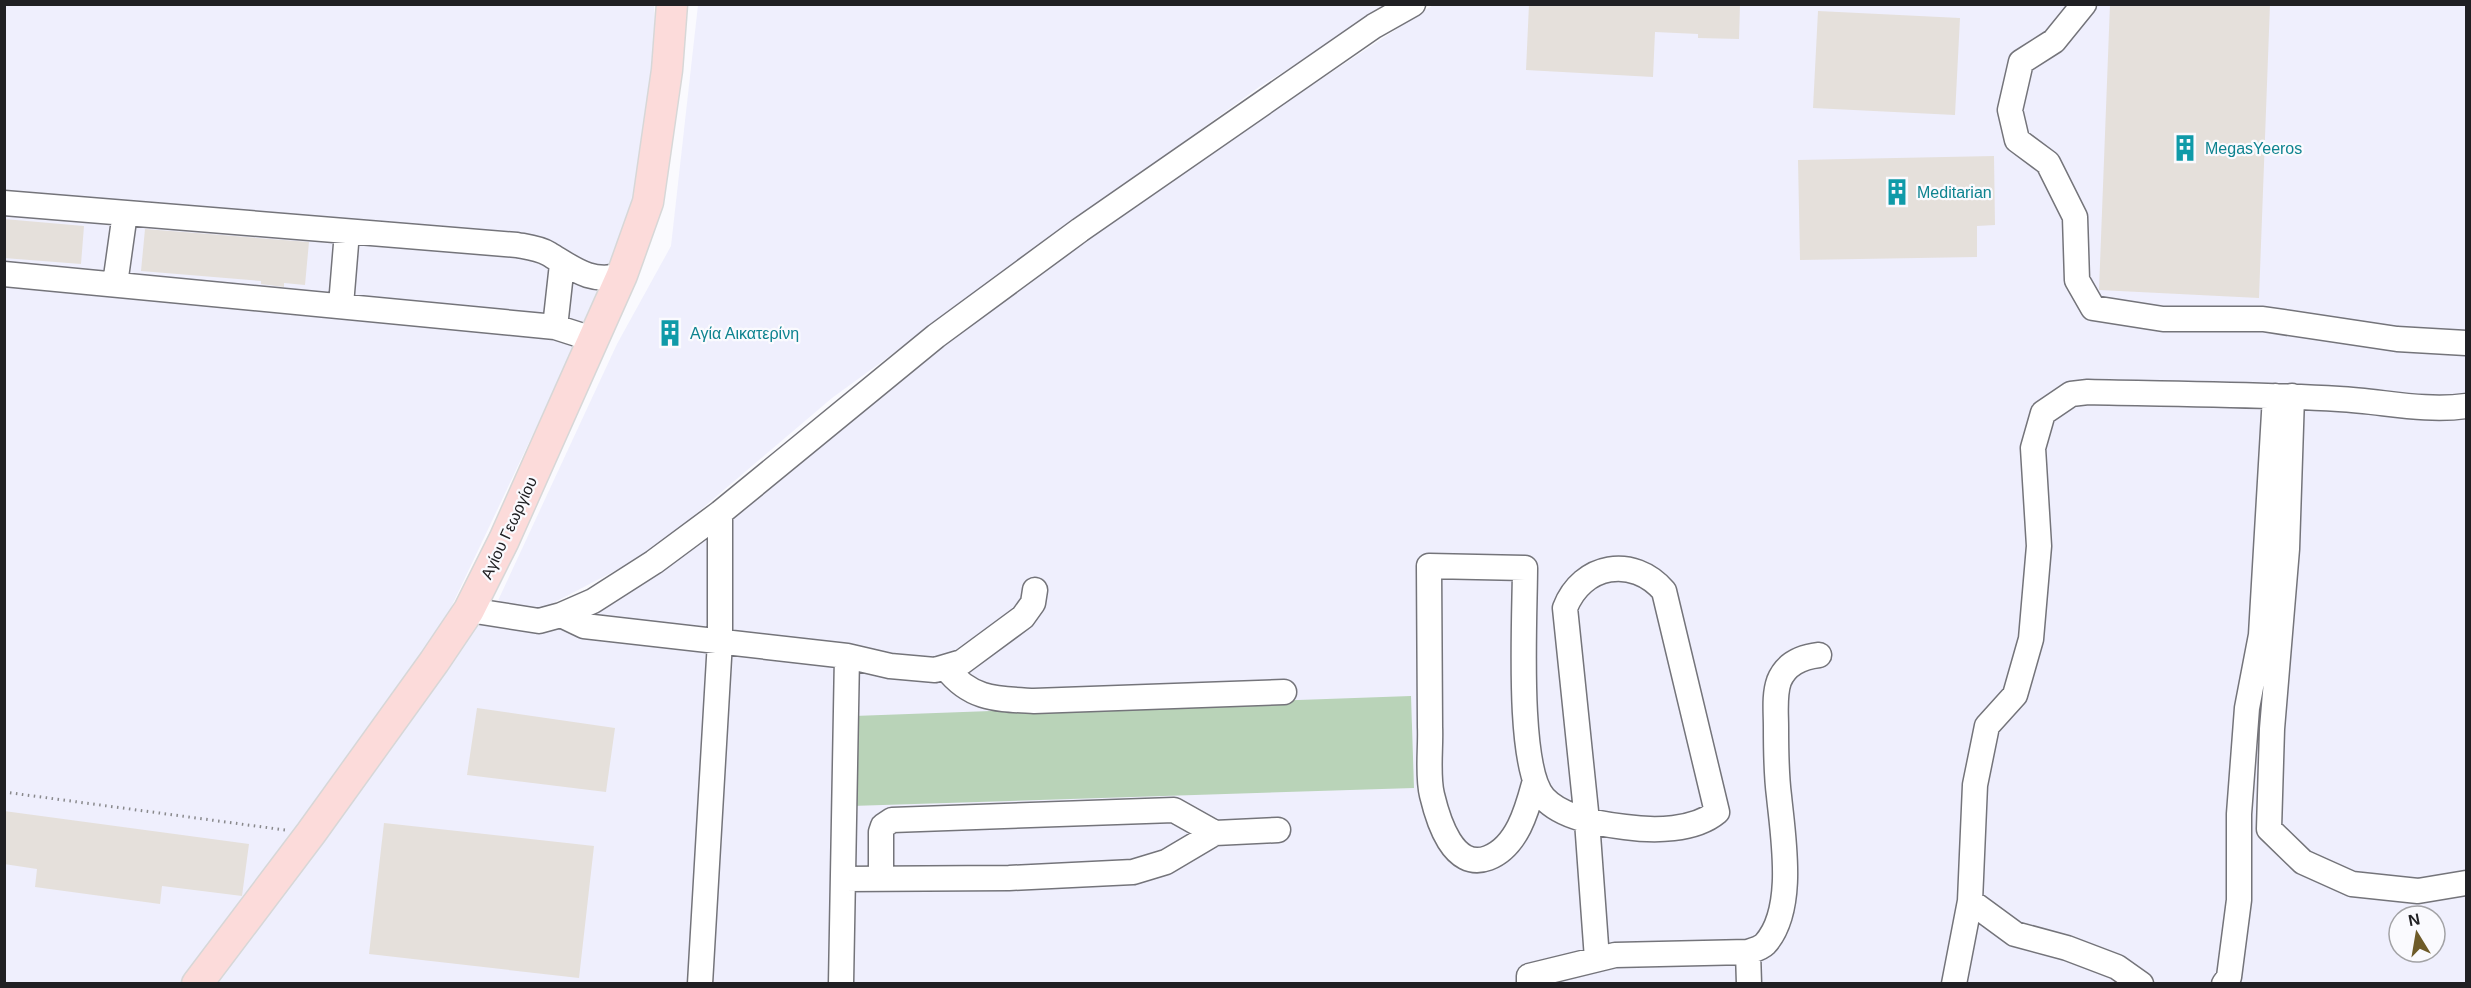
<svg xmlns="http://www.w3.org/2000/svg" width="2471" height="988" font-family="Arial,sans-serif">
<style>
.built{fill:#efeffd;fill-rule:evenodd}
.green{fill:#b9d3b8}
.building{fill:#e5e0db}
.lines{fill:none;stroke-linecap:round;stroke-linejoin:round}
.minor-casing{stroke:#74747a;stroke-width:27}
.major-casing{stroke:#d7d7d7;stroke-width:33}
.path{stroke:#89898c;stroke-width:3;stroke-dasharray:1.5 4.5;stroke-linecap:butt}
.minor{stroke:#fff;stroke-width:24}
.major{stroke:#fcdbda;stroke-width:30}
.labels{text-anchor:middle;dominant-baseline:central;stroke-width:4.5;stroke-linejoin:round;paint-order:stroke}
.culture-label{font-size:16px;fill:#0d838f;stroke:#fafafe;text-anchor:start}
.street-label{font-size:16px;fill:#202023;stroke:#fafafe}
</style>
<rect width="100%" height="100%" fill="#fafafe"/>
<path class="built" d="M5,5H654L657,66L649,162L621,248L447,616L556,629L654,577L951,338L1211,152L1433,5H2466V983L5,984ZM2399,916H2435V952H2399Z
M698,5H1391L1259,87L832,398L651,552L530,615L495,607L617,344L671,246Z"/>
<path class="green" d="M1411,696L1414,788L851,806L854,716Z"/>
<path class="building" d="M1529,4H1740L1739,39L1698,38V34L1655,32L1653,77L1526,70Z
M2110,4H2270L2259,298L2099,290Z
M1818,11L1960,18L1955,115L1813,108Z
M1994,156L1995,225L1977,226V257L1800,260L1798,160Z
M4,219L84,226L81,264L4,258Z
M145,229L309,242L305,285L284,283V287L261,284V281L141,271Z
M477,708L615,728L606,792L467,775Z
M4,811L249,844L242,896L162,886L160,904L35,887L37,869L4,864Z
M384,823L594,846L579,978L369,954Z"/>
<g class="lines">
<defs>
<path id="minor" d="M2084,4L2054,41L2021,62L2010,110L2017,140L2048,163L2075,217L2077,280L2093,308L2163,319H2263L2397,339L2466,343
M4,203L517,245C528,247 539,248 549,254C574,269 591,284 622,275
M4,274L555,327L580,335L592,344
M115,284L125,213
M341,305L347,232
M555,327L562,264
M2292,396L2287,549L2272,729L2269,829L2303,862L2352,884L2418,891L2466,883
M469,610L539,621L561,615L593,601L654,562L720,513L936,336L1080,230L1374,26L1413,4
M561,615L584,626L847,656L890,666L935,670L962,662L1023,617L1033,603L1035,590
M946,668C971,700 997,699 1034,701L1284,692
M1534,784C1527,810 1517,847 1488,858C1453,871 1438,820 1432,795C1427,775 1431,748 1430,727C1430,673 1429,620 1429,566L1525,568C1525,615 1516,767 1544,798C1562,818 1600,824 1625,827C1654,831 1694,831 1717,812L1664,591C1633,555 1582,564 1565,608L1587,821L1597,959
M843,879L1009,878L1133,872L1166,862L1215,833L1278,830
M881,879V832L883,826L892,820L1174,810L1215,833
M1970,901L2015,934L2067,948L2117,967L2141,984
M1748,952L1749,984
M700,984L720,641V513
M841,984L847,656
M1529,984V976L1615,955L1748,952C1754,950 1761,948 1765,944C1796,910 1783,837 1779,796C1776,773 1776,750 1776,727C1776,712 1774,695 1779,681C1786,663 1802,657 1819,655
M1954,984L1970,901L1975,785L1987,726L2015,695L2031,639L2039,546L2033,448L2043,413L2071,394L2088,392C2172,394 2256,394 2339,399C2382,401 2424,412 2466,406
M2224,984L2229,977L2239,900V814L2247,708L2261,635L2275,396"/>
<path id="major" d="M197,984L311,833L434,662L469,610L504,540L622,275L648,202L667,70L672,4"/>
</defs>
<use href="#minor" class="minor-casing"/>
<use href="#major" class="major-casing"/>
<path class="path" d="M4,792L285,830"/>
<use href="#minor" class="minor"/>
<use href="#major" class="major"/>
</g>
<defs>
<symbol id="building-bare" viewBox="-9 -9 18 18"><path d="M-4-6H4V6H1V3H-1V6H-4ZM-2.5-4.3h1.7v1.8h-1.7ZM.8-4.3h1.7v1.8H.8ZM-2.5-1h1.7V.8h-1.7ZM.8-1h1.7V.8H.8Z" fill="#0f9aa8" stroke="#fafafe" stroke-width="2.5" paint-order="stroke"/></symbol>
</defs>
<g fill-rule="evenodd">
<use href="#building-bare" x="2166" y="129" width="38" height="38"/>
<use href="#building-bare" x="1878" y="173" width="38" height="38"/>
<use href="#building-bare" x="651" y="314" width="38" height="38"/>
</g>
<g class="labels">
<g class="culture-label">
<text x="2205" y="148">MegasYeeros</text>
<text x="1917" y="192">Meditarian</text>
<text x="690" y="333">Αγία Αικατερίνη</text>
</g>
<g class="street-label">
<text transform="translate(509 528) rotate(-65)">Αγίου Γεωργίου</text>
</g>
</g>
<rect width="2471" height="988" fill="none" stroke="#202023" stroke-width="12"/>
<g transform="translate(2417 934) rotate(349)"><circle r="28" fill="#fafafe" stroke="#a3a3a6" stroke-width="1.5"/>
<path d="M0-4.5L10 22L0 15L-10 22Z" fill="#6e5b29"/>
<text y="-9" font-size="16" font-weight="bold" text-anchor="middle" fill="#202023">N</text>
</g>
</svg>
